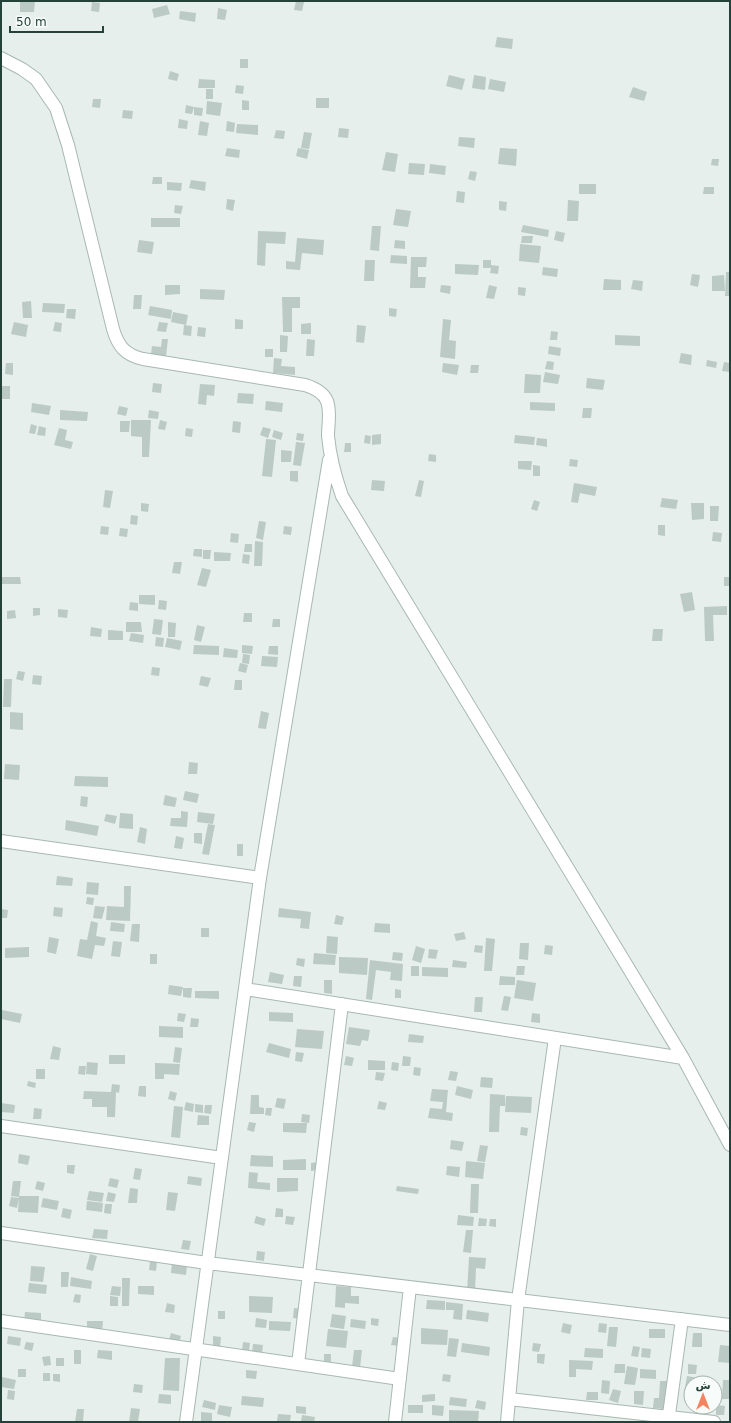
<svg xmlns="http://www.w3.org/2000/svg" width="731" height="1423" font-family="'DejaVu Sans','Noto Naskh Arabic',sans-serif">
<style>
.building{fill:#bbcac4}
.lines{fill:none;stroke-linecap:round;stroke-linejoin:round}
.minor-casing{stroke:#a8b8b2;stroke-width:14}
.minor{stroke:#fff;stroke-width:12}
</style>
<rect width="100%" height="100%" fill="#e6efeb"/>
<path class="building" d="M20,1H35L34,12H20Z
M296,1L304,2L302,11L294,10Z
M92,2L100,3L99,12L91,11Z
M167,5L170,14L154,18L152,9Z
M218,8L227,10L225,20L217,19Z
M180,11L196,13L195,22L179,19Z
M497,37L513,39L512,49L495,47Z
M240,59H248V68H240Z
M170,71L179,74L177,81L168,79Z
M449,75L465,79L462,90L446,86Z
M474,75L486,77L485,90L472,88Z
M199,79L215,80V88H198Z
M490,79L506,82L504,92L488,89Z
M236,85L244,86L243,94L235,93Z
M633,87L647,92L644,101L629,97Z
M206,89H213V99H206Z
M316,98H329V108H316Z
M93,99H101L100,108L92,107Z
M242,100L249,101V110H242Z
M207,101L222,103L220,116L206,114Z
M186,105L194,107L192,114L185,113Z
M194,107L203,108L202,116L194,115Z
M123,110L133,111L132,119L122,118Z
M179,119L188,121L187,129L178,128Z
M200,121L209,123L207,136L198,135Z
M227,121L235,123L234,132L226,131Z
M237,124L258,125V135L236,133Z
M339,128L349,129L348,138L338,137Z
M276,130L285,131L284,139L274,138Z
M304,132L312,133L309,149L301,148Z
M459,137L475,138L474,148L458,146Z
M227,148L240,150L239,158L225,156Z
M298,148L309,150L307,159L296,156Z
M500,148L517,149L516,166L498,164Z
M386,152L398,154L395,172L382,170Z
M712,159H719L718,166L711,165Z
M409,163L425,164L424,175L408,174Z
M430,164L446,166L445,175L429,173Z
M470,171L477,172L475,181L468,179Z
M153,177H162V184H152Z
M191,180L206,182L205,191L189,188Z
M167,182L182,183L181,191L167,190Z
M579,184H596V194H579Z
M704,187H714V194H703Z
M457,191L465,192L464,203L456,202Z
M227,199L235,200L233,211L226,209Z
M568,200L579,201L578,221H567Z
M499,201L507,202L506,211L499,210Z
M175,205L183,206L181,214L174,213Z
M396,209L411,211L408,227L393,225Z
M151,218H180V227H151Z
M523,225L549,230L548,237L521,232Z
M372,226H381L379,251L370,250Z
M258,231L286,232L285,244L266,243L265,266L257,265Z
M556,231L565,233L563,242L554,240Z
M522,236H533L532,243H521Z
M297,238L324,240L323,255L302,253L300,270L286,269V261L295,262Z
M139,240L154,242L152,254L137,252Z
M395,240L405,241V249L394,248Z
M520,244L541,246L539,263L519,261Z
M391,255L407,256V264L390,263Z
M411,257H427L426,267H418V277H426L425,288H410Z
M365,260H375L374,281H364Z
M483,260H491V265L499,266L498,274L490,273L491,268H483Z
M455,264L479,265L478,275L455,274Z
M543,267L558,269L557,277L542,275Z
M726,272H730V296H725Z
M692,274L700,275L698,287L690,285Z
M724,275L725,291H712V276Z
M604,279L621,280V290H603Z
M633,280L643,281L642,291L631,289Z
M165,285H180V294L165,295Z
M441,285L451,286L450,294L440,292Z
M489,285L497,287L494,299L486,298Z
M518,287L526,288L525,296L518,295Z
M200,289L225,290L224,300L200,299Z
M134,295H142L141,309H133Z
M282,297H300V308H292V332H283Z
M31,301L32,318H23L22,302Z
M43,303L65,304L64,313L42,312Z
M150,306L172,310L171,319L148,315Z
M389,308L397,309L396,317L389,316Z
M67,309H76L75,319L66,318Z
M173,312L188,315L186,325L171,322Z
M235,319L243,320V329H235Z
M443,319L451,320L449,340L456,341L455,359L440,357Z
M14,322L28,325L26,337L11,334Z
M55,322L62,323L61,332L53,331Z
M159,322L168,323L166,332L157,331Z
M311,323V334H301V324Z
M184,325L192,326L191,336L183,335Z
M357,325L366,326L364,343L356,342Z
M198,327L206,328L205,337L197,336Z
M551,331L558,332L557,340H550Z
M280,335L288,336L287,352H280Z
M615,335L640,336V346L615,345Z
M162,339H168L166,356L151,354L152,346L161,347Z
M307,339L315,340L314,356H306Z
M549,346L561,348L560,356L548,354Z
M265,349H273V357H265Z
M681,353L692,355L691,365L679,363Z
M274,358L282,359L281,366L295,367V375L273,373Z
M707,360L717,362L716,368L706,366Z
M547,361L554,362L553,370L545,369Z
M724,362L730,363V372L722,371Z
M6,363H13V375L5,374Z
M443,363L459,365L457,375L442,372Z
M471,365H479L478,373H470Z
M545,372L560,375L558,384L543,382Z
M525,374L541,375L540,393H524Z
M587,378L605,380L603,390L586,388Z
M153,383L162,384L161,393L152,392Z
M200,384L215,385L214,396L207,395L206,405L198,404Z
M2,386H10V399H2Z
M238,393L254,394L253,404L237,403Z
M266,401L283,403L282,412L265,410Z
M530,402L555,403V411L530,410Z
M32,403L51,406L49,415L31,412Z
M119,406L128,408L126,416L117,414Z
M583,408H592L591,418H582Z
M60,410L88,412L87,421L60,420Z
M149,410L159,412L158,419L148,418Z
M131,420H151L149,457H142V437L131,436Z
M160,420L167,422L165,430L158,429Z
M120,421H130L129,432H120Z
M233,421L241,422L240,433L232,432Z
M31,424L37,426L35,434L29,433Z
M39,426L46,428L45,436L37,435Z
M263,427L271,429L268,438L260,435Z
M59,428L67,430L65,440L73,442L71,449L54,445Z
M186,428L193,429L192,437L185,436Z
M274,430L283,433L281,440L272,437Z
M297,433L304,434L303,441L296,440Z
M381,434V444L372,445V435Z
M365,435L371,436L370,444L364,443Z
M515,435L535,437L534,445L514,443Z
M537,438L547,439V447L536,445Z
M266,439L276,440L272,477L262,476Z
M296,442L305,443L301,466L293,465Z
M345,443H351V452H344Z
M281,450L292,451L291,462H281Z
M429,454L436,455V462L428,461Z
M570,459L578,460L577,467L569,466Z
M518,461H532L531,470L518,469Z
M533,465L540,466V476H533Z
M290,471H298V482L290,481Z
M372,480L385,481L384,491L371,490Z
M419,480L424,481L421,497L415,496Z
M574,483L597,487L595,496L580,493L578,503L571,502Z
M105,490L113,491L110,508L103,507Z
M662,498L678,500L676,509L660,507Z
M534,500L540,502L537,511L531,509Z
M141,503L149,504L148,512L141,511Z
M691,503H704V519L692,520Z
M710,506H719L718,521H710Z
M131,515L138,516L137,525L130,524Z
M259,521L266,522L263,540L256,538Z
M658,525H665V536L658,535Z
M101,526L109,527L108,535L100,534Z
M284,526L292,527L291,535L283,534Z
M120,528L128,529L127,537L119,536Z
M713,532L722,533L721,542L712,541Z
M231,533L239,534L238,543L230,542Z
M255,541L263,542L262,566H254Z
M245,544H252V552H244Z
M194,549H202V557L193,556Z
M203,550H211L210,559H203Z
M214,552L231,553L230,561H214Z
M243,554L250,555L249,564L242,563Z
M174,562H182L180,574L172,573Z
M202,568L211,570L206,587L197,585Z
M1,577H20L21,584H1Z
M724,577H730V586H724Z
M692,592L695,610L684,612L680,594Z
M139,595H155V605L139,604Z
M159,600L167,601L166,610L158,609Z
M130,602L138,603V611L129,610Z
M727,606V615H713L714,641H705L704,607Z
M33,608H40V615L33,616Z
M58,609L68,610L67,618L58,617Z
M15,610L16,618L7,619V611Z
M244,613H252V622H243Z
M154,619L163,620L161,635L152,634Z
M273,619H280V627H272Z
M126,622H141L142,632H126Z
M168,622L176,623L175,637H168Z
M197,625L205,627L201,642L194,640Z
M91,627L102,629L101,637L90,636Z
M653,629H663L662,641H652Z
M108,630L123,631V640H108Z
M131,633L144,635L143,643L129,641Z
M156,637L164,638L163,647L155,646Z
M167,638L182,641L180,650L165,647Z
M194,645L219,646V655L193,654Z
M242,645L253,646L252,654L242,653Z
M269,646H278V655L268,654Z
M224,648L238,650L237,658L223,657Z
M243,654L250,655L249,664L242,663Z
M262,656L278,657L277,667L261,666Z
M240,663L248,665L246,673L238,671Z
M152,667L160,668L159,676L151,675Z
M18,671L25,672L23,681L16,679Z
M33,675L42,676L41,685L32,684Z
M201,676L211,678L208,687L199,685Z
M4,679H12L11,707H3Z
M235,680H242V690H234Z
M261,711L269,713L266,729L258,728Z
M10,712L23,713V730L10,729Z
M189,762L198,763L197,774H188Z
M5,764L20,765L19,780L4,779Z
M75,776L108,777V787L74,786Z
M185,791L199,794L197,803L183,800Z
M165,795L177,798L175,807L163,805Z
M81,796L88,797L87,807L80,806Z
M181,811L188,812L187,827L170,826L171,818H181Z
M198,812L215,814L213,824L197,822Z
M120,813L133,814V829L119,828Z
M106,814L117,816L115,824L104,821Z
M66,820L99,826L97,836L65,830Z
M208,824L215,825L209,855L202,854Z
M140,827L147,829L145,844L137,842Z
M194,833H202V844L194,843Z
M176,836L184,838L182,849L174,848Z
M237,844H243V856H237Z
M57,876L73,878L72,886L56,885Z
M87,882L99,883L98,895L86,894Z
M124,886H131L130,921L106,920L107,906L124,907Z
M87,897L94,898L93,905L86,904Z
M95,906L105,907L102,919L93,918Z
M54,907L63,908L62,917L53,916Z
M279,908L311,912L309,929L300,928L301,919L278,917Z
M1,909L8,910L7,918H1Z
M336,915L344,917L342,925L334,924Z
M91,921L98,923L96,936L106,938L104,946L95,945L92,959L77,956L80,939L87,940Z
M111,922L125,924L124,932L110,931Z
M375,923L390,924V933L374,932Z
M132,924H140L139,942L130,941Z
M201,928H209V937H201Z
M464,932L466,939L456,941L454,934Z
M327,936L338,937L337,954L326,953Z
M49,937L59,939L56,954L47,952Z
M486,938L495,939L492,971H484Z
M113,941L122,942L120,957L111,956Z
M520,943H529L528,960L519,959Z
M475,945L483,946L482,953L474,952Z
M545,945L553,946L552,955L544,954Z
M416,946L425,949L421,963L412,960Z
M29,947V957L5,958V948Z
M429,949L438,950L436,959L428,958Z
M393,952L403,953L402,961L392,960Z
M314,953L336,955L335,965L313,964Z
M150,954H157V964H150Z
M339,957L368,958L367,975L339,973Z
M297,958L305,959L304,967L296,965Z
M370,960L403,964L402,981L390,980L391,972L376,970L372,1000L366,999Z
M453,960L467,962L466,968L452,967Z
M411,966H419V976H411Z
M517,966H525L524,975H516Z
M422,967L448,968V977L422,976Z
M270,972L284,975L282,984L268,982Z
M294,976H302L301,987L293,986Z
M500,976L515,977V985H499Z
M324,980H332V994L324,993Z
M517,980L536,983L533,1001L514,998Z
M169,985L183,987L181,996L168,994Z
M183,988H192L191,998L183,997Z
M395,989L401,990V998H395Z
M195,991H219V999L195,998Z
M504,996L511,997L508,1011L501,1010Z
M475,997H483L482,1012H474Z
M2,1010L22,1014L20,1023L1,1019Z
M269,1012L293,1013V1022L269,1021Z
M178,1013L186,1014L184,1022L177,1021Z
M532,1013L540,1014V1023L531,1022Z
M191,1018L199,1019L198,1027H190Z
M159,1026L183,1027V1038L159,1037Z
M349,1027L370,1030L368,1041L362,1040L360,1046L346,1044Z
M297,1029L324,1031L322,1049L295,1047Z
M409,1034L424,1036L423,1043L408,1042Z
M269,1043L291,1049L289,1058L266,1052Z
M53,1046L61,1048L59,1060L50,1059Z
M175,1047L182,1048L180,1063L173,1062Z
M296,1052L304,1053L302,1062L295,1061Z
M109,1055H125V1064H109Z
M346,1056L354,1058L352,1066L344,1065Z
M403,1056L411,1057L410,1066H402Z
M368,1060L385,1061V1070H368Z
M87,1062L98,1063L97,1075L86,1074Z
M392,1062L399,1063L398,1071L391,1070Z
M155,1063L180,1064L179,1075L164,1074V1079H155Z
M79,1066H86L85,1075L78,1074Z
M414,1067L421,1068L420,1076L413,1075Z
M36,1069H45V1079H36Z
M450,1071L458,1072L456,1081L448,1080Z
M376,1072L385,1073L383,1081L375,1080Z
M481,1077L493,1078L492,1088L480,1087Z
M28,1081L36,1083L35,1088L27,1086Z
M112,1084L120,1085L119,1093L116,1092L115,1117H107V1107H92V1099H83L84,1091L111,1092Z
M139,1086H146V1097L138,1096Z
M457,1086L473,1090L471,1099L455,1095Z
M432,1089L448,1090L446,1112L453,1113L452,1121L428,1118L430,1108L442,1109L443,1102L430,1101Z
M170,1091L177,1093L175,1101L168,1099Z
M490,1094L505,1095V1106H500L499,1132H489Z
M251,1095H259V1107L264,1108V1114H250Z
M506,1096L532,1097L531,1113L505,1112Z
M277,1098L286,1099L284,1109L275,1107Z
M379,1101L387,1103L385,1110L377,1109Z
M186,1102L194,1104L193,1112L184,1110Z
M1,1103L15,1105L14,1113L1,1112Z
M195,1104L203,1105V1113L195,1112Z
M205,1105H212L211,1114L204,1113Z
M174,1106L183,1107L180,1138L171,1137Z
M34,1108L42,1109L41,1119H33Z
M266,1108H272L271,1116L265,1115Z
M302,1114L310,1115L309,1123L301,1122Z
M198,1115L209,1116V1125H197Z
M249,1122L256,1123L254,1132L247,1130Z
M283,1123H307L306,1133L283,1132Z
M521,1127L528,1128L527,1136L520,1135Z
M451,1140L464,1142L462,1151L450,1149Z
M480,1145L488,1146L485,1162L477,1161Z
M19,1154L30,1156L28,1165L18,1163Z
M251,1155L273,1156V1167L250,1166Z
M306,1159V1170H283V1160Z
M466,1161L485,1163L483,1179L465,1177Z
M319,1162L320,1170L311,1171V1163Z
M67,1165H75L74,1174L67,1173Z
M447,1166L460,1167L459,1177L446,1175Z
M135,1168L142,1169L140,1180L133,1179Z
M249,1172L258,1173L257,1182L270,1183V1190L248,1188Z
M188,1176L202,1178L201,1186L187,1184Z
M110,1178L119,1180L117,1188L108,1186Z
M277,1178H298V1191L277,1192Z
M13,1181H21L19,1197L11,1196Z
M37,1181L45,1183L43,1191L35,1189Z
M471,1184H479L478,1213H470Z
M397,1186L419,1189L418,1194L396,1191Z
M130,1188L138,1189L137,1203H128Z
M89,1191L104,1193L102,1202L87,1200Z
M108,1192L116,1194L114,1202L106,1201Z
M168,1192L178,1193L175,1211L166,1210Z
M19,1196H39L38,1213L18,1212Z
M11,1197L19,1198L17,1208L9,1206Z
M43,1198L59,1201L57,1210L41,1207Z
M87,1201L103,1203L102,1212L86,1210Z
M105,1204H112L111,1214L104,1213Z
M63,1208L72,1210L70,1219L61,1217Z
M276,1208L283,1209V1217H275Z
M458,1215L474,1217L473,1226L457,1225Z
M256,1216L266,1219L264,1226L254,1223Z
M286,1216L295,1217L293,1225L285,1224Z
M479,1218L487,1219L486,1226H478Z
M490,1219H496V1227L489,1226Z
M94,1229L108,1230L107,1239L92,1238Z
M466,1230H473L471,1253L463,1252Z
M183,1240L191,1241L189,1250L181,1249Z
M257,1251L265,1252L264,1261L256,1260Z
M90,1254L97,1256L93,1271L86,1269Z
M469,1257L486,1258L485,1269L476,1268L475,1292H467Z
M150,1261H157L156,1271L149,1270Z
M172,1263L187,1265L186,1275L171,1273Z
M31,1266L45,1267L43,1282L30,1281Z
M61,1272H69L68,1287H61Z
M71,1277L92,1281L91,1289L70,1286Z
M122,1278H130L129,1306H122Z
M29,1283L47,1285L46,1294L28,1292Z
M112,1286L121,1287L120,1296L110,1295Z
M138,1286H154V1295L138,1294Z
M336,1286L351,1287V1296H359V1304L345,1303V1308L335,1307Z
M75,1294L81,1295L80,1303L73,1302Z
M110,1296L118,1297V1306H110Z
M249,1296L273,1297L272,1313L249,1312Z
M427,1300L445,1301V1310L426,1309Z
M446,1302L463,1304L462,1320L453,1319L454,1310H446Z
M167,1303L175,1305L174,1313L165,1312Z
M294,1308L302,1309L301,1319L293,1318Z
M467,1310L489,1313L488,1322L466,1319Z
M218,1311H225V1319H218Z
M25,1312L41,1313V1322L24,1321Z
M332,1314L346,1316L344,1329L330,1327Z
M256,1318L267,1320L266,1328L255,1327Z
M371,1318L379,1319L378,1326L371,1325Z
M351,1319L366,1321L365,1329L350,1327Z
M87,1321H103L102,1332L87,1331Z
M269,1321L291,1322L290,1331L269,1330Z
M563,1323L572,1325L570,1334L561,1332Z
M599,1323L607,1324L606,1333L598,1332Z
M609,1327H618L616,1347L607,1346Z
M421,1328L448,1330L447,1345L421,1344Z
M328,1329L348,1331L346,1348L326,1346Z
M649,1329H665V1338H649Z
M171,1333L181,1336L179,1343L169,1340Z
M693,1333H702V1347H692Z
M8,1336L21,1338L20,1346L7,1344Z
M213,1336L221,1337L220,1347H213Z
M393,1337L401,1338L400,1346L391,1345Z
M449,1338L459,1339L456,1357L447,1356Z
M26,1342L34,1343L32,1351L24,1349Z
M243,1342L250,1343L249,1351H242Z
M462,1343L490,1347L489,1356L461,1352Z
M533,1343L541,1344L539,1352L532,1351Z
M253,1344L263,1345L262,1354L252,1352Z
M720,1345L730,1346V1363L718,1362Z
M633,1346L640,1347L638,1357L631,1356Z
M585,1348L603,1349V1358L584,1357Z
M642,1348L651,1349L650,1358L641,1357Z
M74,1350H81V1364H74Z
M98,1350L112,1351V1360L97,1358Z
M354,1350H362L360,1368L352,1367Z
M324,1354H331V1364H324Z
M537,1354H545L544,1364L537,1363Z
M50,1356L51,1365L44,1366L42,1357Z
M56,1358H64V1366H56Z
M165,1358H180L179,1391L163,1390Z
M569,1360L593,1361L592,1370L576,1369V1377H569Z
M615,1364H625V1373H614Z
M688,1364L697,1365L696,1374H688Z
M627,1366L638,1368L635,1385L624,1384Z
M18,1369H26V1377H18Z
M640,1369L656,1370V1379L640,1378Z
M246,1370L257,1371L256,1379L246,1378Z
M43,1373H50V1381H43Z
M53,1374H60V1382L53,1381Z
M443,1374L451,1375L450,1382L442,1381Z
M687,1376L698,1378L697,1383H691V1394L684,1393Z
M2,1377L16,1380L14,1389L1,1387Z
M602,1380L610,1381L609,1394L601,1393Z
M723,1380H730V1399H722Z
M660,1381H667L664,1409L653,1408L654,1398H659Z
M134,1384L143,1385L142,1393L133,1392Z
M613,1389L621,1391L618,1403L609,1400Z
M8,1390L15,1391L14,1400L7,1399Z
M634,1391H644L643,1405L634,1404Z
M587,1392H598V1400H586Z
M159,1394L171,1395V1404L158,1403Z
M435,1394V1401L422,1402V1395Z
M242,1396L264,1398L263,1407L241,1405Z
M450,1397L467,1399L466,1407L449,1405Z
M204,1400L216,1403L215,1410L202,1407Z
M477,1400L486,1402L485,1410L475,1408Z
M219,1405L232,1407L230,1417L217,1414Z
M408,1405H423V1413H408Z
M432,1405L444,1406L443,1416L432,1415Z
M716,1405L725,1406L724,1415H716Z
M296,1406L306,1407V1414L296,1413Z
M131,1408L140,1409L138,1422H129Z
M77,1409H84L83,1422H75Z
M449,1410L479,1411L478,1422H449Z
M201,1412L212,1413V1422H201Z
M278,1414L291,1415L290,1422H277Z
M302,1415L315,1417L314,1422H301Z"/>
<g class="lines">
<defs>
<path id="minor" d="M1,58L22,69L36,79L56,108L68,145L113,329C118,346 125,355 143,359L305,385C315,388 323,392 327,401C331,412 328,424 328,436C330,457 335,476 342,496L683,1058L730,1145
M1,841L260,878
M245,989L683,1058
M1,1126L222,1158
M1,1233L207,1263L730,1325
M1,1321L400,1379
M298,1364L342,1004
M509,1399L714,1422
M186,1422L260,878L329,460
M395,1422L410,1287
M507,1422L518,1300L555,1038
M668,1422L682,1319"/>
</defs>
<use href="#minor" class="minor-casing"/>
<use href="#minor" class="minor"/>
</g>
<rect width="731" height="1423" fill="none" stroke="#24423a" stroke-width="4"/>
<g transform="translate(703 1395)"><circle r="19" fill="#f7fbf9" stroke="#a3b1ad"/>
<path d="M0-3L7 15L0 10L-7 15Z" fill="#f4845f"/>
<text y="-6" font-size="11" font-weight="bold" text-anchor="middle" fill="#24423a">ش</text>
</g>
<path d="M10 26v6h93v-6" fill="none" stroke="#24423a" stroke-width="2"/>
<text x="16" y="26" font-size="12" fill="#24423a" stroke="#f7fbf9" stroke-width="3" paint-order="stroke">50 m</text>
</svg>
